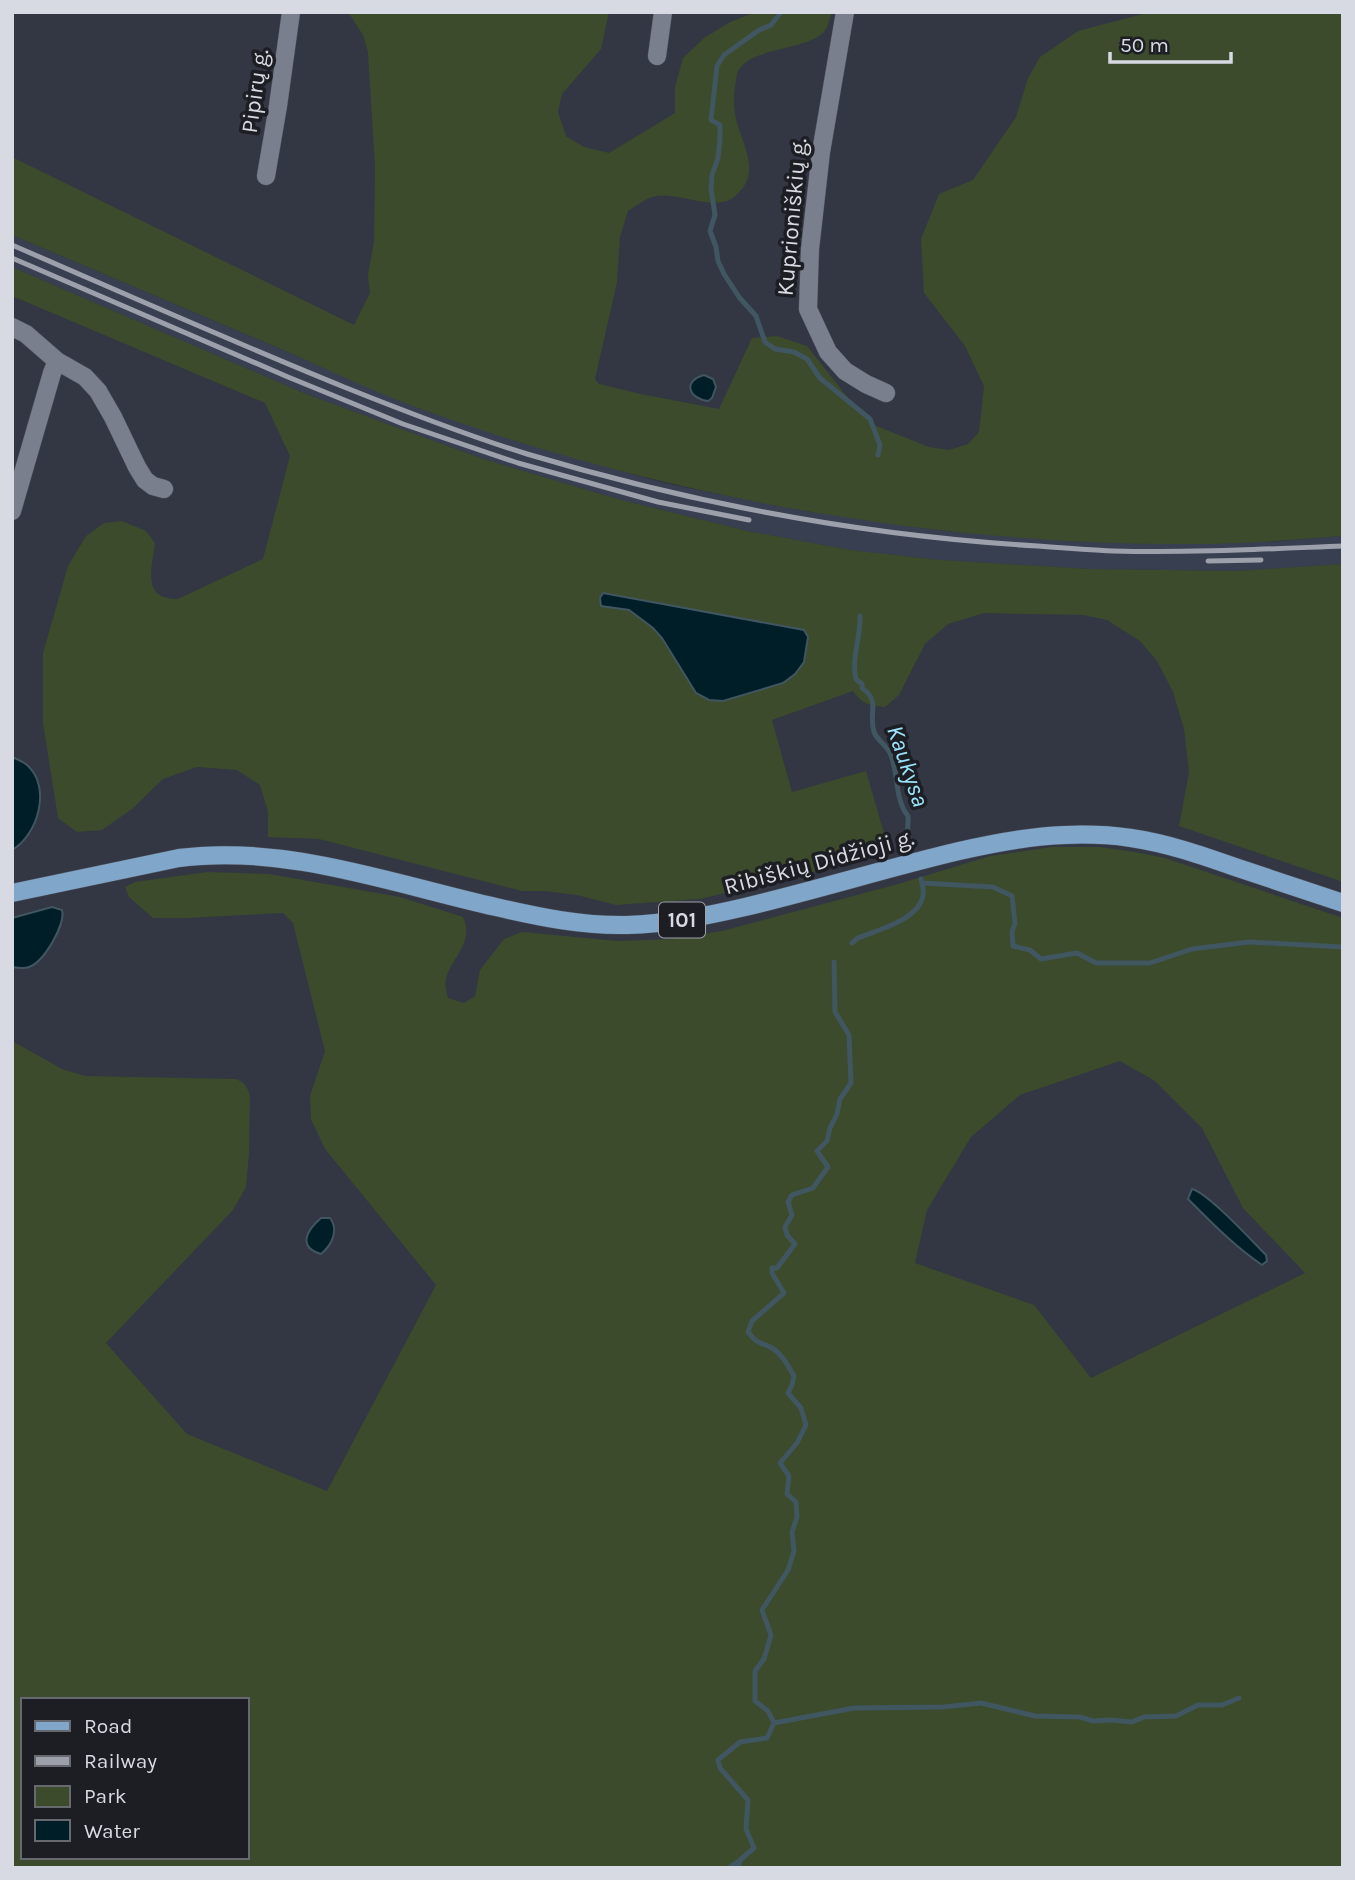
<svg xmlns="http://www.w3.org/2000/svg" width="1355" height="1880" font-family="Karla,sans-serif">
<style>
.built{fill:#383f51}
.green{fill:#3b4b2c;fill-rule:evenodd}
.water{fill:#001e28;stroke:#405660;stroke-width:2}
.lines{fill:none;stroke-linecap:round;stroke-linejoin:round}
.stream{stroke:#405660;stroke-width:5}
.minor-casing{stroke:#4f535d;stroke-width:19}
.primary-casing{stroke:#4f535d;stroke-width:19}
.minor{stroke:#797f8d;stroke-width:18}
.primary{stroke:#80a6ca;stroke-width:18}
.rail{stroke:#9ca0aa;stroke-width:5}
.labels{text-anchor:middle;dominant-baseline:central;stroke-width:7;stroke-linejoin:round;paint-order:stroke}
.shield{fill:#1c1e24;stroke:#9fa2a9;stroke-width:2}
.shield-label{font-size:21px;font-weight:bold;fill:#d7dae2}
.street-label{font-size:23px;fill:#d7dae2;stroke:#1c1e24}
.water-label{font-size:24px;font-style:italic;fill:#9ce4fc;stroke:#1c1e24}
</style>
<rect width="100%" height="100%" fill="#323743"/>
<path class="built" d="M12,235L419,408L523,443L667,484L805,511L943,531L1082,542H1272L1343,536V564L1237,571L1090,569L940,560L850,550L748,531L621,500L483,459L306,394L12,267Z"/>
<path class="green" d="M348,12H609L601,49L562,94L558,112L566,136L584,147L609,153L675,113V87L683,58L704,38L730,22L756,12H832C830,18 828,27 824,32C805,51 751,47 738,71C736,76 736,82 735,87C733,97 734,109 736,119C743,147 763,174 734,197C715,212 679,192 656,196C646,198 636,206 628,211L620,237L617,282L595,379L599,384L641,394L719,409L752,338L777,336L807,346L852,403L874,425L929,447L949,450L968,444L979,432L984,386L965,346L924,293L921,239L939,194L973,180L1016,117L1028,78L1040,57L1078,31L1150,12H1343V536C1292,540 1241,544 1190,544C933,545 663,497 421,409C374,392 327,369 281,349C191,311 102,273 12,235V157L354,325L370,293L368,275L374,241L375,167L368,52L363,35Z
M12,267L306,394L483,459L621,500L748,531L850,550L940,560L1090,569L1237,571L1343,564V882L1179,826L1189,772L1184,729L1173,692L1157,661L1140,641L1107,620L1083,615L984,613L948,624L925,644L899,695L885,707C869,705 863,705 853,691L772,720L792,792L866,771L890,854L700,899L616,905L577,895L544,891H522L319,839L268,837V812L260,785L237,770L197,767L163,779L132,809L102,830L77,832L58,818L43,723V653L68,566L86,536L104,523L122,521L146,531L155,543C152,568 141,600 178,599L263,559L290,456L265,403L12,296ZM629,610L783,684L696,693L662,638L653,628Z
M1052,847H1100L1135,852L1165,858L1343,918V1868H12V1041L62,1069L85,1076L236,1079C245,1083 248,1087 250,1097L249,1154L246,1187L233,1210L106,1343L187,1434L327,1491L436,1285L325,1149L311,1119L310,1096L325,1051L293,923L283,913L187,918H153L129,897L125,887L135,882L207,872L269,874L400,897L463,917C474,941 454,956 447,975C444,983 446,990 448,998L464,1003L475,996L480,970L504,939L522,932L618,941L672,939L722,931L898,884L990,856ZM1120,1061L1155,1081L1202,1128L1243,1208L1305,1273L1091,1378L1034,1305L915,1263L927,1210L971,1137L1020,1095ZM23,1700H247V1857H23Z"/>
<path class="water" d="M704,375L713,379L716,387L712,398L708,401C689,399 682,381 704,375Z
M603,593L804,630L808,637L804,662L795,674L783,683L723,701L709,700L696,693L662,638L653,628L629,610L601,606L600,598Z
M12,757C17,759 23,762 27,765C52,787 38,835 12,850Z
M52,907L62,910C66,924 44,962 29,967C24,969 18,968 12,967V918Z
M1192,1189C1208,1193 1252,1241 1266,1255L1267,1261L1262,1265C1234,1246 1211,1222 1188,1199Z
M321,1218H330C339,1230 332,1245 321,1254C297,1247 307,1230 321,1218Z"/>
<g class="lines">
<path class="stream" d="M781,12L771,25L759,30L724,55L717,66L711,120L720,125V139L718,158L712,175L711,189L715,215L710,231L716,247L718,261L724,274L739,297L756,316L765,342L775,349L794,352L807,359L820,378L870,419L880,445L878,455
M860,616C861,637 851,658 856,679L862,684V688C881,701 868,713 874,732C877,740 886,745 890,753C899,772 894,799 908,816C909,825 905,834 911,843L910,848
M922,883L993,887L1012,896L1015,923L1012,932L1013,946L1030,950L1041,959L1077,953L1096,963H1150L1192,949L1249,942L1343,947
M852,943L858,938C878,930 918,920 923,896C924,891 922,883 921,879
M774,1723L854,1708L943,1707L981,1703L1035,1716L1080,1717L1093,1721L1111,1720L1132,1722L1144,1717L1176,1716L1198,1705H1222L1239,1698
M728,1868L739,1861
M739,1868V1861L754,1848L746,1829L748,1800L720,1768L718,1760L740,1742L767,1738L774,1723L768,1711L755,1701V1671L764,1659L771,1635L762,1610L788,1570L794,1551L792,1532L797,1517L796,1502L787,1494L789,1476L780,1463L797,1443L806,1425L801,1408L788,1393L792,1385L794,1376C788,1366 782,1354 772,1348C759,1341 759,1346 748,1332L752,1321L784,1293L772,1273V1268H777L795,1244L787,1235L785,1227L792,1215L788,1202L792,1195L813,1188L828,1167L817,1151L827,1141L830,1128L837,1114L840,1099L851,1083L849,1035L835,1012L834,962"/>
<defs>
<path id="minor" d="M845,12L821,152L810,249L808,309L828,352L845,371L866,384L886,393
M657,56L663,12
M266,176L278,106L291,12
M12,327L26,334L57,361L85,377L98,391L113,417L137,467L145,480L153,486L164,489
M12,511L52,373L57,361"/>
<path id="primary" d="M12,893L179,858C286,844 393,884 496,907C539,917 582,926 627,925C667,924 706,916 745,907C817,890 887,868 959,851C994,843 1029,836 1065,835C1087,834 1110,835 1131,838C1166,843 1201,855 1235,867C1271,879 1307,891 1343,903"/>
</defs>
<use href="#minor" class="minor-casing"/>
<use href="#primary" class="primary-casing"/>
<use href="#minor" class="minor"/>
<use href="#primary" class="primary"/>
<path class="rail" d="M12,245C123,293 233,342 344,387C404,411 465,435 527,454C694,504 863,536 1038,546C1063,548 1088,550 1114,551C1190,553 1266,549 1343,546
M12,258L288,377L403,424L518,463L658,502L749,520
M1208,561L1261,560"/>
</g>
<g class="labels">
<rect class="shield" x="659" y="902.5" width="46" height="35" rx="5"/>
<g class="shield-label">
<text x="682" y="920">101</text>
</g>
<g class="street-label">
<text transform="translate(255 91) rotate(-82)">Pipirų g.</text>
<text transform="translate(792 217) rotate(-85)">Kuprioniškių g.</text>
<text transform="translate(819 862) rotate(-15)">Ribiškių Didžioji g.</text>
</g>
<g class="water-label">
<text transform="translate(908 766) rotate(71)">Kaukysa</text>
</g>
</g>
<rect width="1355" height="1880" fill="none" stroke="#d7dae2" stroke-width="28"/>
<rect x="21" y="1698" width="228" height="161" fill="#1c1e24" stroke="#676970" stroke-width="2"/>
<rect x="35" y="1721" width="35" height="10" fill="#80a6ca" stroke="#676970" stroke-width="2"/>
<text x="84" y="1733" font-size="21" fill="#d7dae2">Road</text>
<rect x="35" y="1756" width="35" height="10" fill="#9ca0aa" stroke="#676970" stroke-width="2"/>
<text x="84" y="1768" font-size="21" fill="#d7dae2">Railway</text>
<rect x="35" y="1786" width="35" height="21" fill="#3b4b2c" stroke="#676970" stroke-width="2"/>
<text x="84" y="1803" font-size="21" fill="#d7dae2">Park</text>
<rect x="35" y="1820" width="35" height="21" fill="#001e28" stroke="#676970" stroke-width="2"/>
<text x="84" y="1838" font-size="21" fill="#d7dae2">Water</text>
<path d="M1110 52v10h121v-10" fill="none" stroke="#d7dae2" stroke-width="3.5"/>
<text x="1120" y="52" font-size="21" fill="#d7dae2" stroke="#1c1e24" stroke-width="5" paint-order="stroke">50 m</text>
</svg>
